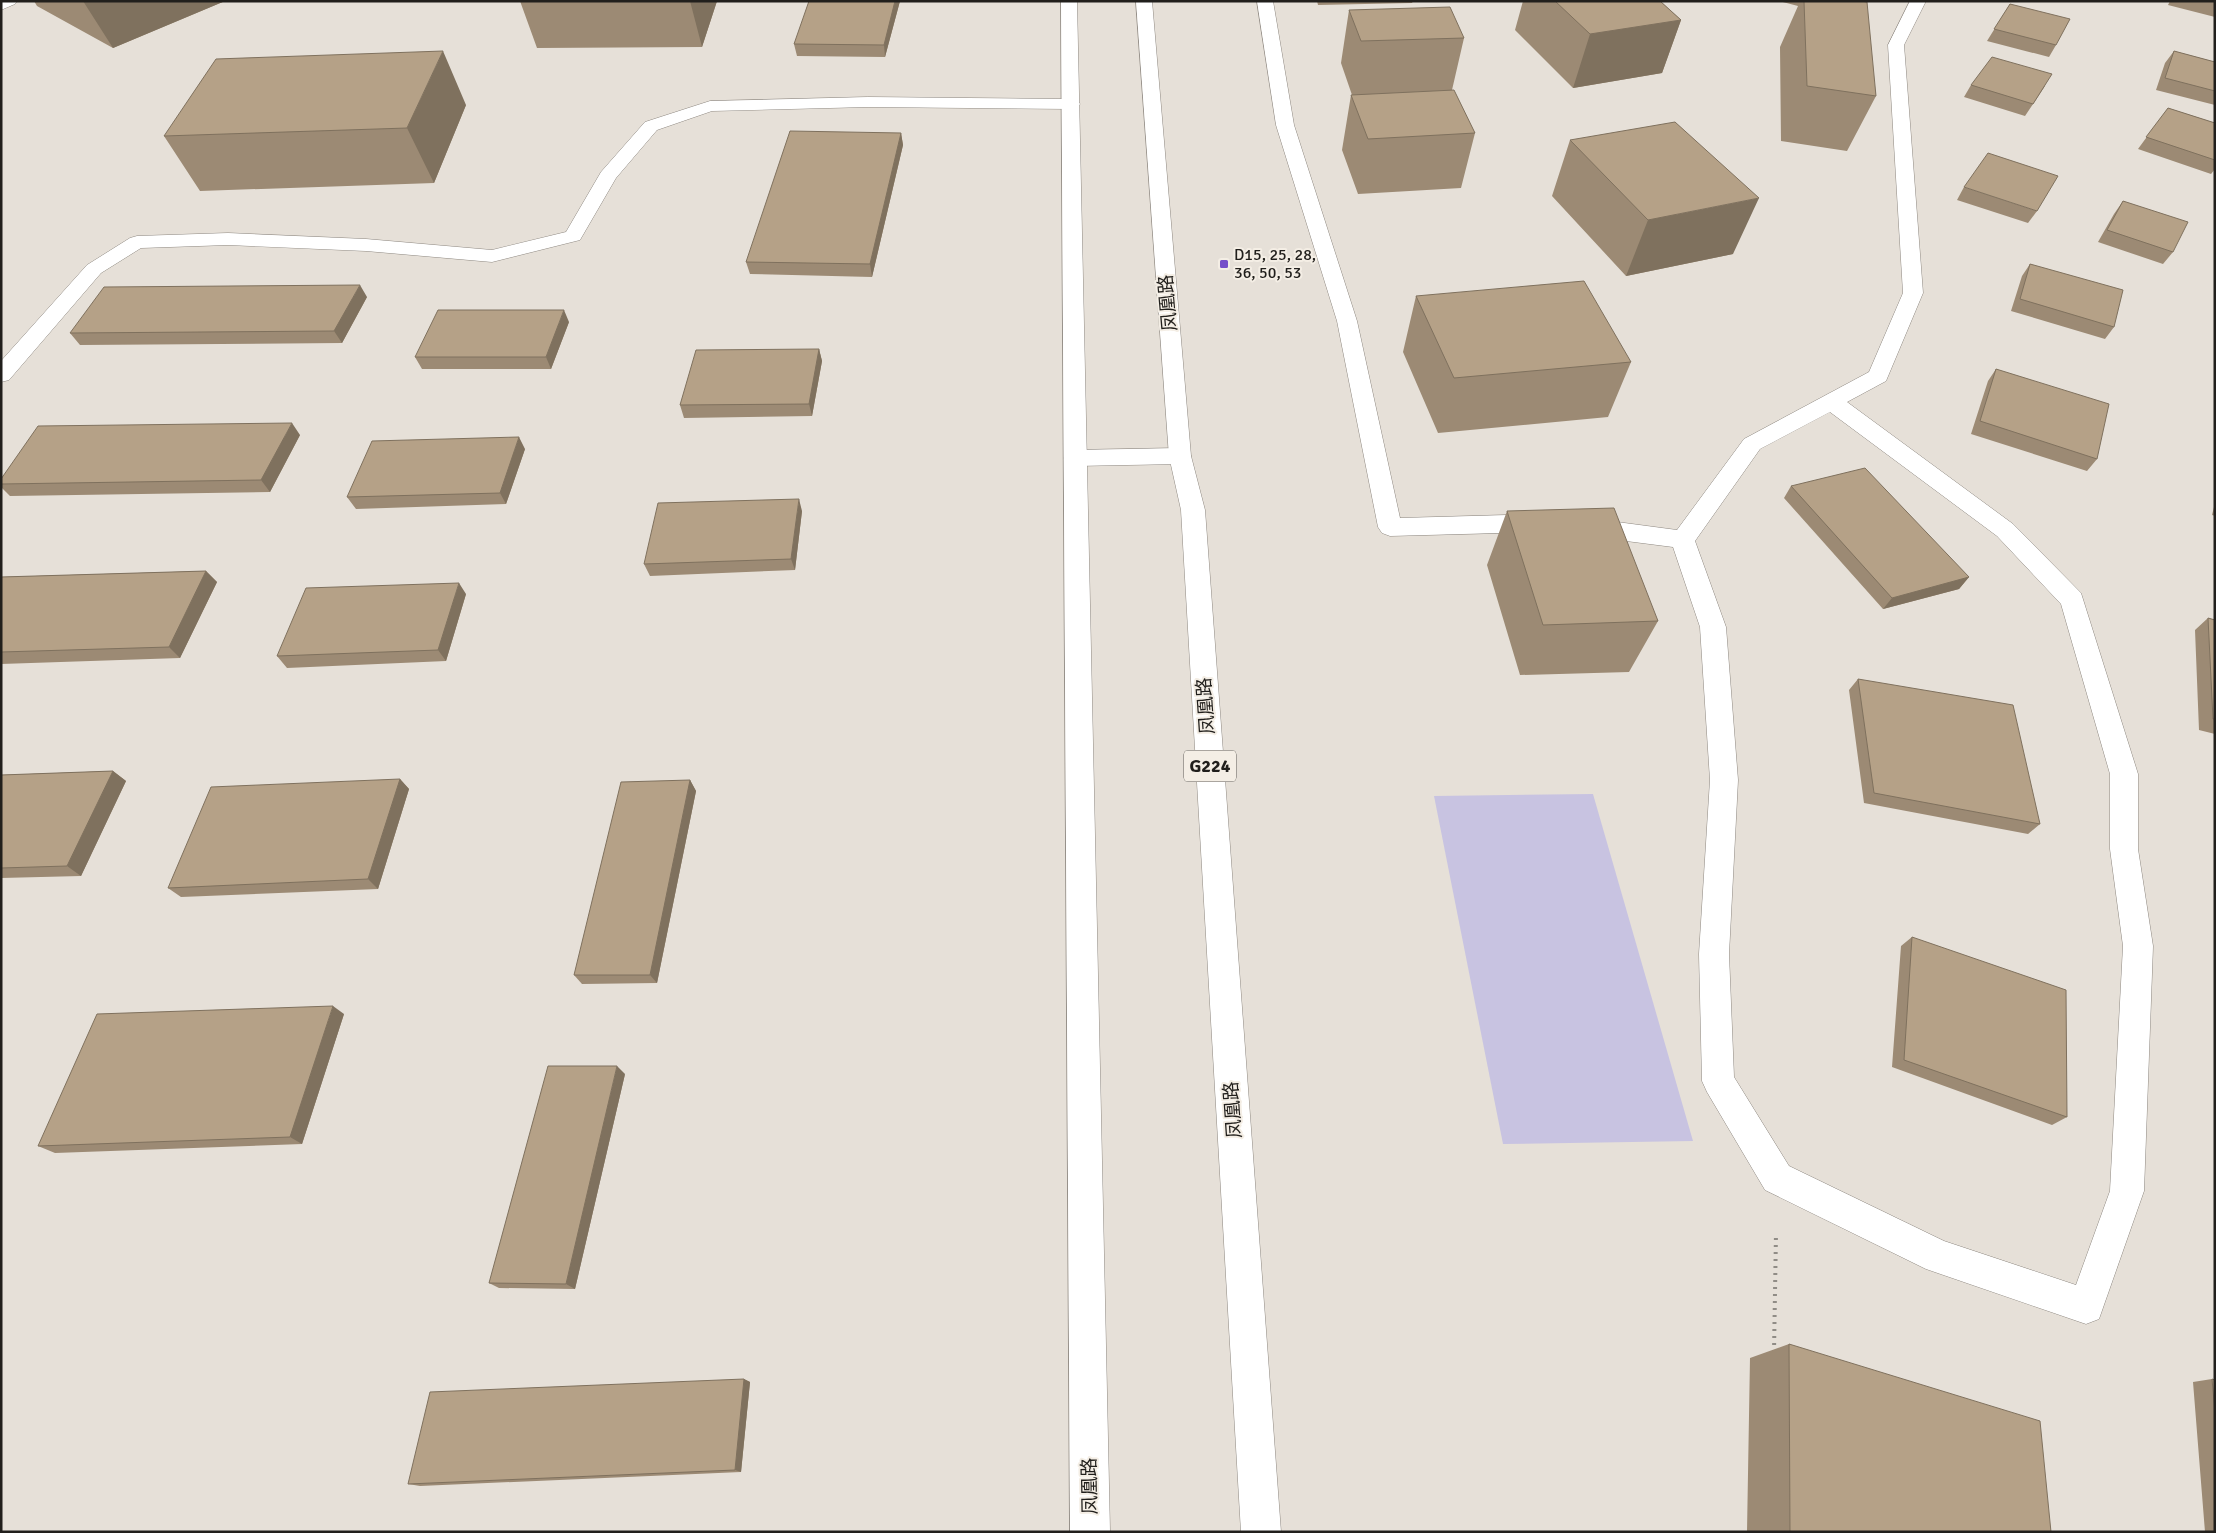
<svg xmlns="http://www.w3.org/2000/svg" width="2216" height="1533" font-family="Signika,'Noto Sans SC',sans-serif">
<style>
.green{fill:#c8c3e1}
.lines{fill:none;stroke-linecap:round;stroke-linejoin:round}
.street-casing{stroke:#8e8881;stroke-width:1}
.highway-casing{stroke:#8e8881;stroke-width:1}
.path{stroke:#908c86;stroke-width:4;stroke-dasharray:2 5;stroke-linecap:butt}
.street{fill:#fff;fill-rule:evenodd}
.highway{fill:#fff;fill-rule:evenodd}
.wall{fill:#9c8a74}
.shaded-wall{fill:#7f715e}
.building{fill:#b5a187;stroke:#7f715e}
.poi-dot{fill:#764fc9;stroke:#f4eee5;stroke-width:2}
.labels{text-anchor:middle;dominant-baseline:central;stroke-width:4;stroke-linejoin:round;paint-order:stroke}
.far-poi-label{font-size:16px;fill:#211f1c;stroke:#f4eee5;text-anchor:start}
.shield{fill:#f4eee5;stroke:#605d58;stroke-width:1}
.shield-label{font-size:18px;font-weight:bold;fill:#211f1c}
.street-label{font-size:19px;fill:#211f1c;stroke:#f4eee5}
</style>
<rect width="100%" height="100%" fill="#e6e0d8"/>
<path class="green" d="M1593,794L1693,1141L1503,1144L1434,796Z"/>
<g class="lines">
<defs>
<path id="street" d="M1,1H17L15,4L1,10Z
M1257,1H1273L1294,125L1357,321L1400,518L1540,514L1548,517L1552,523L1548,529L1540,532L1390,536L1382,533L1378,527L1337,321L1276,125Z
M1910,1H1926L1904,45L1923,293L1886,381L1847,402L2013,524L2081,593L2138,774V849L2153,946L2144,1191L2099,1319L2086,1324L1926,1269L1765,1190L1707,1092L1702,1081L1699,954L1710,780L1700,627L1673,547L1587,536L1579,533L1575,527L1579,521L1587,518L1677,530L1744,439L1869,372L1903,293L1888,45ZM1830,412L1997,536L2061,604L2110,774V849L2123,946L2110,1191L2076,1285L1944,1241L1789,1166L1734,1077L1729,954L1738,780L1726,627L1695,541L1760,449Z
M868,97L1071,99L1077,100L1080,104L1077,108L1071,109L868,107L712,111L657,130L616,178L580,240L492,262L366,251L228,245L141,248L101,273L9,380L1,382V361L87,265L130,238L137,236L228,233L366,239L492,250L566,232L601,172L645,122L710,101Z
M1180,448L1188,450L1191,456L1188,462L1180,464L1075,466L1067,464L1064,458L1067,452L1075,450Z"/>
<path id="highway" d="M1061,1H1077L1110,1532H1070Z
M1136,1H1152L1191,456L1205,510L1281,1532H1241L1181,510L1169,456Z"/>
</defs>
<use href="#street" class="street-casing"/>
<use href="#highway" class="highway-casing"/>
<path class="path" d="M1774,1352L1776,1233"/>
<use href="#street" class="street"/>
<use href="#highway" class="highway"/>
</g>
<path class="wall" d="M34,1H225L113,48L37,6Z
M520,1H717L702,47L537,48Z
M900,1L885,57L797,56L794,44Z
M1317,1H1413L1412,3L1318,5Z
M1523,1H1660L1681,20L1662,73L1573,88L1515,30Z
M1779,1H1861L1876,96L1847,151L1781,141L1780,47L1798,6Z
M2170,1H2215V17L2168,5Z
M2010,4L2056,45L2049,57L1987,41Z
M1349,10L1464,38L1452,90L1475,133L1461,188L1358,194L1342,150L1351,95H1352L1341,63Z
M2174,51L2215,62V105L2156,90L2165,63Z
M1971,85L2045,86L2025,116L1964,97Z
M466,105L434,183L200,191L164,136Z
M2168,108L2215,123V169L2211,174L2138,149Z
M901,133L903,145L872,277L750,274L746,262Z
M1570,140L1733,254L1626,276L1552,196Z
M1964,187L2037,211L2028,223L1957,200Z
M2123,201L2173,252L2163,264L2098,242L2114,214Z
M2030,264L2114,327L2105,339L2011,311L2022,276Z
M1416,296L1631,362L1608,417L1438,433L1403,352Z
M367,297L342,343L80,345L70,333Z
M569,322L551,369H422L415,357Z
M819,349L822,361L812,416L684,418L680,405Z
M1996,369L2097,459L2087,471L1971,434L1988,381Z
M300,435L270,492L10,496L1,487V479Z
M525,449L506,504L356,509L347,497Z
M1791,486L1969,577L1959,589L1883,609L1784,498Z
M2215,503V516L2212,515Z
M802,511L795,570L650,576L644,564Z
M1507,511L1658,621L1629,672L1520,675L1487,565Z
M206,571L217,582L180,658L1,664V577Z
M466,594L446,661L287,668L277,656Z
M2208,618L2215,620V734L2199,730L2195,630Z
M1858,679L2040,824L2028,834L1864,803L1849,690Z
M113,771L126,781L81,876L1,878V775Z
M400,779L409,789L378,889L181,897L168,888Z
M690,780L696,791L657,983L582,984L574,975Z
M1912,937L2067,1117L2052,1125L1892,1067L1901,946Z
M344,1014L302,1144L55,1153L38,1146Z
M625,1074L575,1289L499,1288L489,1283Z
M1789,1344L2051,1532H1747L1750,1358Z
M744,1379L750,1382L741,1472L420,1486L408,1484Z
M2212,1379L2215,1380V1532H2205L2193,1382Z"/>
<path class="shaded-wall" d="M83,1H225L113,48Z
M690,1H717L702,47Z
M895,1H900L885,57L884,45Z
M1681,20L1662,73L1573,88L1590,34Z
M443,51L466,105L434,183L407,128Z
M901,133L903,145L872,277L870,264Z
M1759,198L1733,254L1626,276L1648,220Z
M360,285L367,297L342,343L334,331Z
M564,310L569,322L551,369L546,357Z
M819,349L822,361L812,416L809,404Z
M292,423L300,435L270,492L261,480Z
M519,437L525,449L506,504L500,493Z
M799,499L802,511L795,570L791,559Z
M206,571L217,582L180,658L169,647Z
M1969,577L1959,589L1883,609L1892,598Z
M459,583L466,594L446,661L438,650Z
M113,771L126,781L81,876L67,866Z
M400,779L409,789L378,889L368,879Z
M690,780L696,791L657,983L650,975Z
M333,1006L344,1014L302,1144L290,1137Z
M617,1066L625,1074L575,1289L566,1284Z
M744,1379L750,1382L741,1472L735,1470Z"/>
<path class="building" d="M809,1H895L884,45L794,44Z
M1555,1H1660L1681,20L1590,34Z
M1804,1H1861L1867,2L1876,96L1807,86Z
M2010,4L2070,19L2056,45L1994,29Z
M1450,7L1464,38L1361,41L1349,10Z
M443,51L407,128L164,136L216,59Z
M2174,51L2215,62V91L2165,78Z
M1992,57L2052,74L2033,104L1971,85Z
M1454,90L1475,133L1368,139L1351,95Z
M2168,108L2215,123V160L2146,137Z
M1675,122L1759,198L1648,220L1570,140Z
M790,131L901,133L870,264L746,262Z
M1988,153L2058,176L2037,211L1964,187Z
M2123,201L2188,222L2173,252L2107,230Z
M2030,264L2123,290L2114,327L2020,299Z
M1584,281L1631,362L1454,378L1416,296Z
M360,285L334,331L70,333L104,287Z
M438,310H564L546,357H415Z
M819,349L809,404L680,405L696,350Z
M1996,369L2109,404L2097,459L1980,421Z
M292,423L261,480L1,484V479L38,426Z
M519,437L500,493L347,497L372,441Z
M1865,468L1969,577L1892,598L1791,486Z
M799,499L791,559L644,564L658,503Z
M1614,508L1658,621L1543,625L1507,511Z
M206,571L169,647L1,652V577Z
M459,583L438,650L277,656L306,588Z
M2208,618L2215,620V719H2213Z
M1858,679L2013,705L2040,824L1874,793Z
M113,771L67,866L1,868V775Z
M400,779L368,879L168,888L211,787Z
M690,780L650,975H574L621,782Z
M1912,937L2066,990L2067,1117L1904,1060Z
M333,1006L290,1137L38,1146L97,1014Z
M548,1066H617L566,1284L489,1283Z
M1789,1344L2040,1421L2051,1532H1790Z
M744,1379L735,1470L408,1484L430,1392Z
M2212,1379L2215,1380V1413Z"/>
<rect class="poi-dot" x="1219" y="259" width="10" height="10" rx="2.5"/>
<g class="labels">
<g class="far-poi-label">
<text x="1234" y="255">D15, 25, 28,<tspan x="1234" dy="18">36, 50, 53</tspan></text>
</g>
<rect class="shield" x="1184" y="750.5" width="52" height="31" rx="4"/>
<g class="shield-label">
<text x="1210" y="766">G224</text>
</g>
<g class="street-label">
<text transform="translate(1168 303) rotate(-95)">凤凰路</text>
<text transform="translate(1206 706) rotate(-94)">凤凰路</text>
<text transform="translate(1233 1110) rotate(-94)">凤凰路</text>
<text transform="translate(1090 1486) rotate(-91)">凤凰路</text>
</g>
</g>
<rect width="2216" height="1533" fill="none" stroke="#211f1c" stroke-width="5"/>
</svg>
